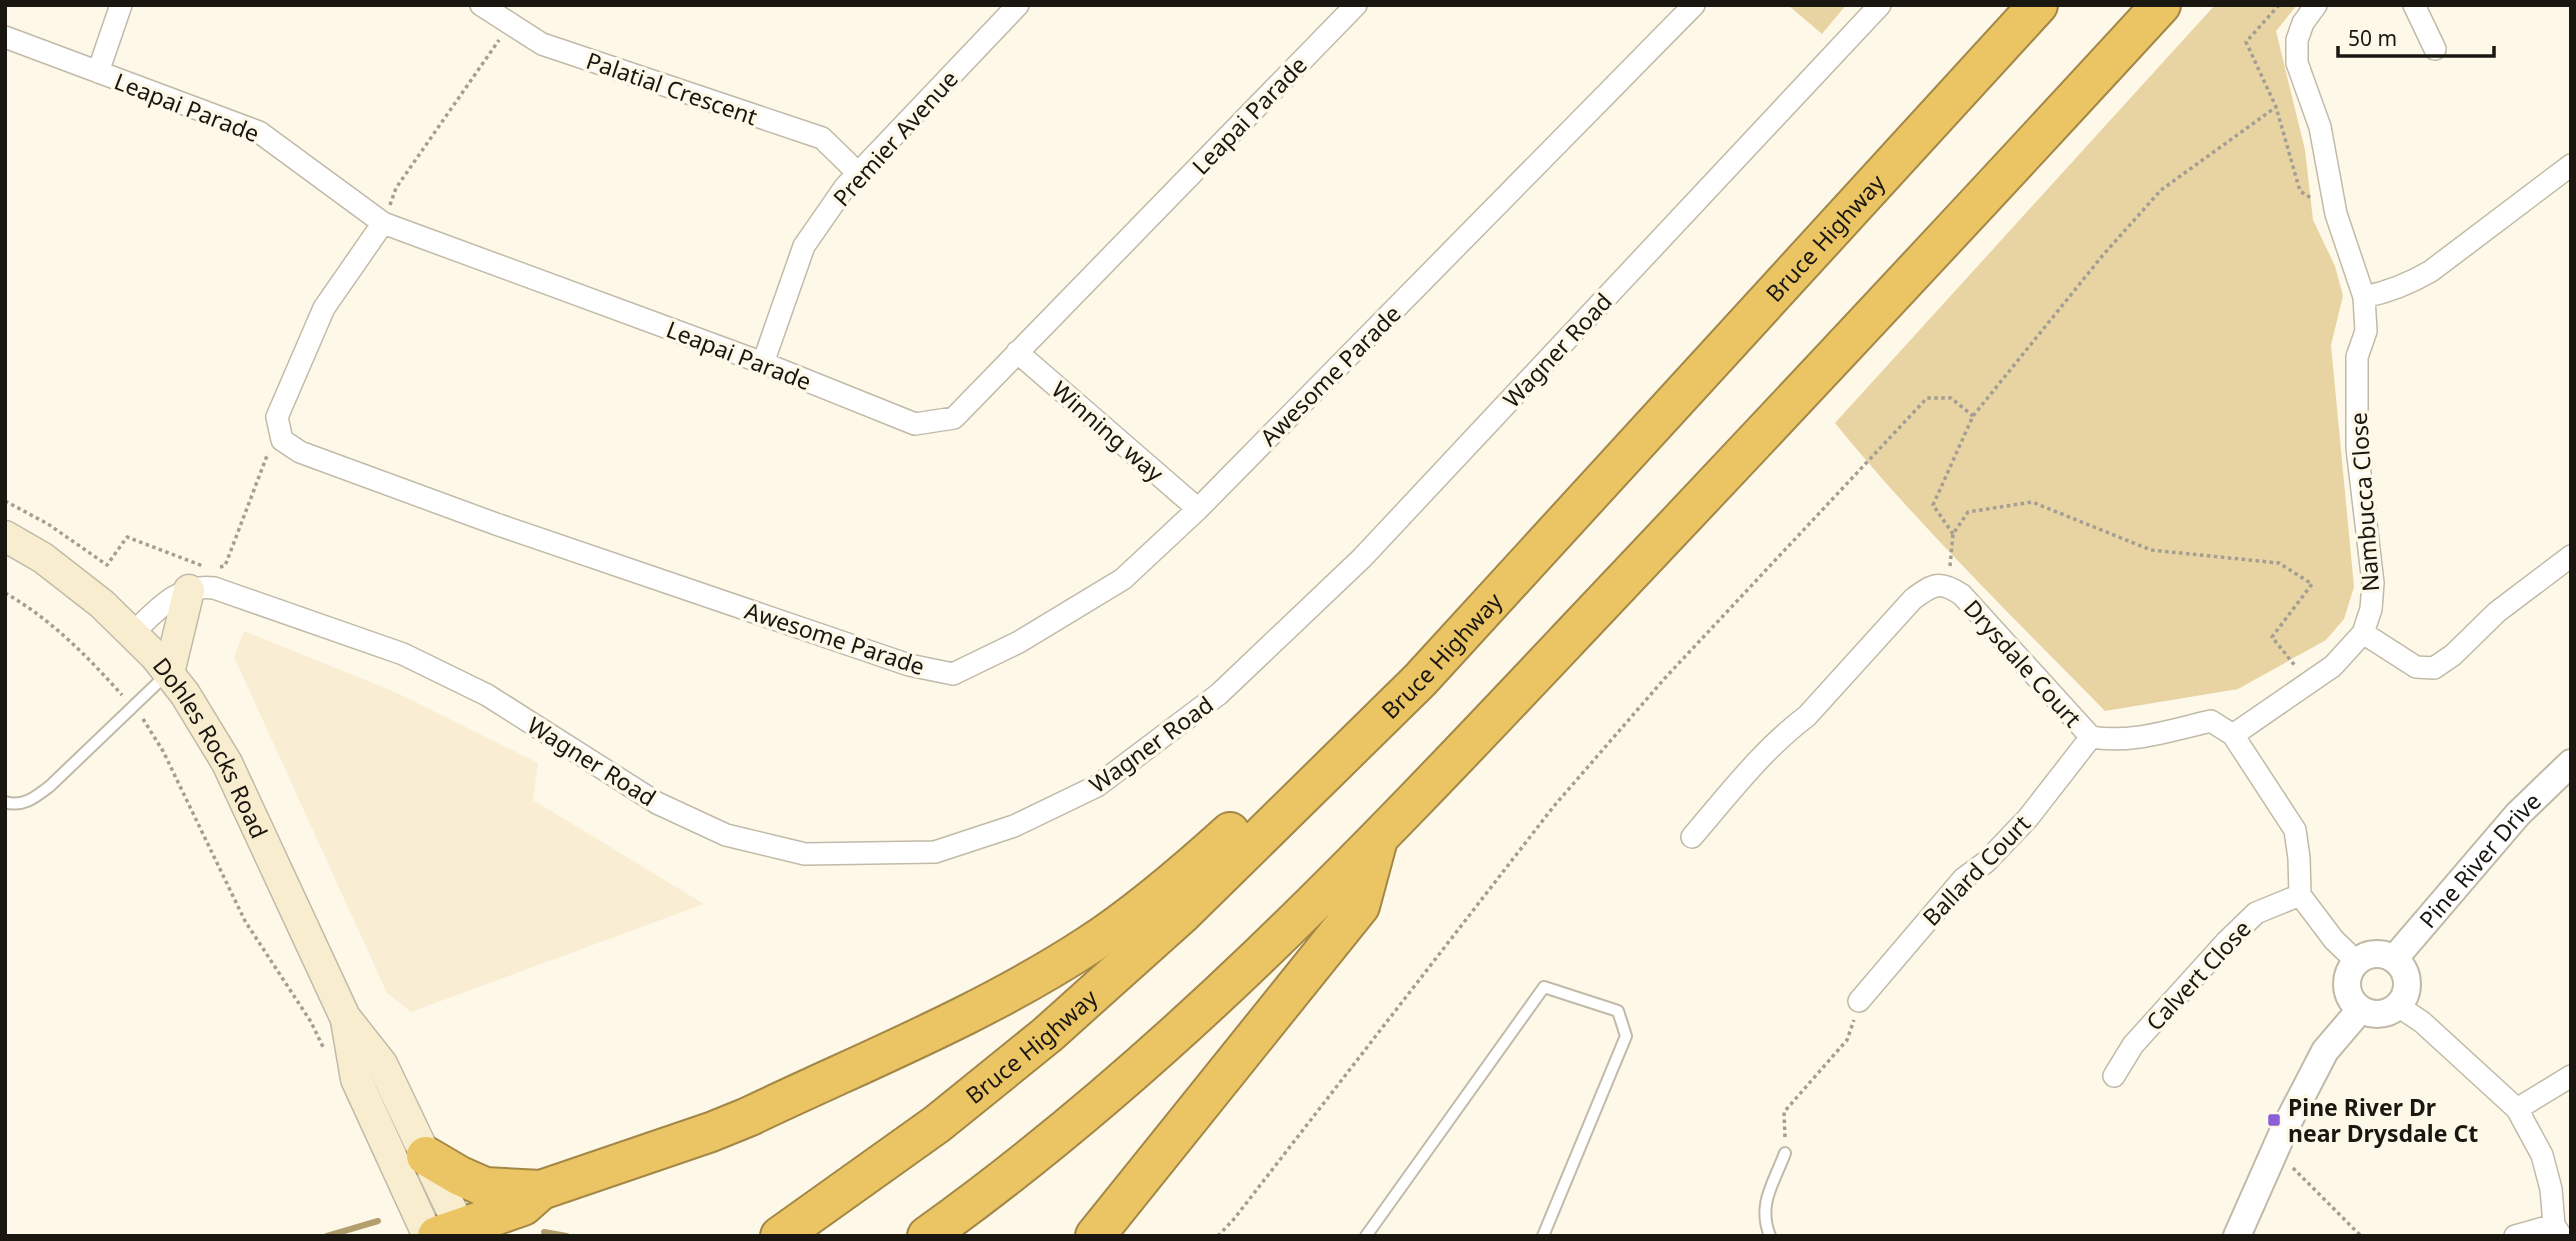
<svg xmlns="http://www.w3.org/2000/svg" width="2576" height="1241" font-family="'Noto Sans',sans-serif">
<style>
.built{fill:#f9eed4}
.green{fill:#e8d3a3}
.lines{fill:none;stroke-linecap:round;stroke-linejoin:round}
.stream{stroke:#b39e6d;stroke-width:6}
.service-casing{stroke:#c1baa8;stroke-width:14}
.minor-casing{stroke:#c1baa8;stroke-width:24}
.tertiary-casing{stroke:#c1baa8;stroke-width:30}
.secondary-casing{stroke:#c1baa8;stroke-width:33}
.motorway-casing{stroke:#a28747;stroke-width:42}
.path{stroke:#a39e93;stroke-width:3.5;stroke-dasharray:3.5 3.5;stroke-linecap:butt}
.service{stroke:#fff;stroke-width:10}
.minor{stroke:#fff;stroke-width:21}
.tertiary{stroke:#fff;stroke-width:26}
.secondary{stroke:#f9edd0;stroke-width:30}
.motorway{stroke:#ebc464;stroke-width:38}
.poi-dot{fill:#8a5ed7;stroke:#fef8e9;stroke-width:2.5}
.labels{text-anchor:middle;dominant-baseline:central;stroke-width:7;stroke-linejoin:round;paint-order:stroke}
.street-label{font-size:23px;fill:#1a1711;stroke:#fef8e9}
.poi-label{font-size:23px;font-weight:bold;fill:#1a1711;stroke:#fef8e9;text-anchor:start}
</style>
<rect width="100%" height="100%" fill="#fef8e9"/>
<path class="built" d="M244,631L397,693L538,763L533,800L704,904L411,1012L387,993L234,657Z"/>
<path class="green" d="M1788,5H1846L1822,34Z
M2215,5H2297L2276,31L2305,150L2313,220L2335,266L2343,296L2331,345L2354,587L2344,619L2326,640L2238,689L2105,711C2013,617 1918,525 1835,423Z"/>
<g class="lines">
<path class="stream" d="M544,1232L567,1236
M327,1236L378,1221"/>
<defs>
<path id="service" d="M5,802C23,808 37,796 50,786L167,674
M1366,1236L1544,987L1618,1011L1626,1036L1543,1236
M1770,1236C1757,1204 1774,1183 1785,1153"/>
<path id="minor" d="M481,5L542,44L822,138L859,174
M2414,5L2435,49
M5,37L259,132L383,223L763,363L915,424L954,418L1356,5
M98,72L121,5
M383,223L324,308L277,417L282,440L300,452L496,524L909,665L953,674L1019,642L1123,579L1198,509L1694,5
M2364,297C2389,292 2409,284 2431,271L2571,165
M1017,352L1198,509
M763,363L804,246L845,187L1018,5
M133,633C156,611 179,583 214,588L403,654L487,695L657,803L726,835L805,854L935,852L1014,826L1097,786L1219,694L1362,558L1880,5
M2363,633L2416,667L2434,668L2453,655L2497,612L2571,556
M2233,735L2333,666L2363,633L2371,609L2373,583L2357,448V357L2366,331L2364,297L2336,214L2320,127L2297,63V40L2303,23L2316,5
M1692,837C1728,795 1762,750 1807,716L1913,599C1933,584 1940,580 1962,595L2091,737C2131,744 2172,730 2211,721L2233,735L2295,830L2299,858L2300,895L2334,940L2356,961
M1859,1001L1963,879L1986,862L2028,818L2091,737
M2398,1006L2422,1022L2517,1109L2542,1155L2551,1189L2554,1225L2561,1236
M2114,1076L2133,1045L2226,942L2256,913L2300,895
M2517,1109L2571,1076
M2515,1236L2554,1225"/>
<g id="tertiary">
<circle cx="2377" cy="984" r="30"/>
<path id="s1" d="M2394,959L2518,814L2571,763"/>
<path d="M2237,1236L2283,1132L2325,1051L2360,1010"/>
</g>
<g id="secondary">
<path id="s2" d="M5,536L43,558L102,604L155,656L185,694L227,763L345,1017L382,1064L464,1236"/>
<path d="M169,673L189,590"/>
<path d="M346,1020L356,1079L428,1236"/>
</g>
<g id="motorway">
<path d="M426,1156L460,1176L485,1187L541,1190"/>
<path d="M437,1236L523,1206L541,1190L711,1132L748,1117C863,1062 982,1015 1089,945C1137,914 1188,870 1230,832"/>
<path id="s3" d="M780,1236L937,1124L1047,1035L1183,913L1420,680L2038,5"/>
<path d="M927,1236C1170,1062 1370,849 1574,633C1771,425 1967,216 2161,5"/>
<path d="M1095,1236L1360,906L1377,843"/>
</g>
</defs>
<use href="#service" class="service-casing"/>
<use href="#minor" class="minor-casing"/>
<use href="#tertiary" class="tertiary-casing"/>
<use href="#secondary" class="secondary-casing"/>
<use href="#motorway" class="motorway-casing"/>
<path class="path" d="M2279,5L2246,42L2276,107L2300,191L2311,198
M390,205L396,188L499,40
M5,501L48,524L107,565L127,537L203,566
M1953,534L1933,505L1973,416L2103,255L2161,190L2276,107
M1950,566L1953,534L1968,512L2032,502L2151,550L2279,563L2312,584L2272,637L2296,667
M220,567L225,566L268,453
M5,593C51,619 87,656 122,695
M143,719L163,751L245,921L311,1022L324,1049
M1785,1137L1784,1112L1847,1040L1854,1020
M2293,1168L2361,1236
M1218,1236L1234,1219L1554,806L1665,678L1927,398H1951L1973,416"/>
<use href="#service" class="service"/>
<use href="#minor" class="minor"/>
<use href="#tertiary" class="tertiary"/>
<use href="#secondary" class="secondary"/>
<use href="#motorway" class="motorway"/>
</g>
<rect class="poi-dot" x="2267" y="1113" width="14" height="14" rx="3.5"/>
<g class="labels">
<g class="street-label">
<text transform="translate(672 88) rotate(19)">Palatial Crescent</text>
<text transform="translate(187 107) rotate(21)">Leapai Parade</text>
<text transform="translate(1249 115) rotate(-46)">Leapai Parade</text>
<text transform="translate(895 138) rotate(-48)">Premier Avenue</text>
<text stroke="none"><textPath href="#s3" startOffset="1449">Bruce Highway</textPath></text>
<text transform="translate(1557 350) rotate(-47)">Wagner Road</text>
<text transform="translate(739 355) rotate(21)">Leapai Parade</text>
<text transform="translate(1330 375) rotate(-45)">Awesome Parade</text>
<text transform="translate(1108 431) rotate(41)">Winning way</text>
<text transform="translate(2364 502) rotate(-94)">Nambucca Close</text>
<text transform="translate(835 638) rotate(18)">Awesome Parade</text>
<text stroke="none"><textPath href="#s3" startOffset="882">Bruce Highway</textPath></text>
<text transform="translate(2023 663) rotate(48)">Drysdale Court</text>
<text transform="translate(1151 744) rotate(-36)">Wagner Road</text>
<text stroke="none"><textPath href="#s2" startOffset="301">Dohles Rocks Road</textPath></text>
<text transform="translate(592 761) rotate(32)">Wagner Road</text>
<text stroke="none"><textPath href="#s1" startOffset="131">Pine River Drive</textPath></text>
<text transform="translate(1976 870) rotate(-46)">Ballard Court</text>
<text transform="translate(2198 975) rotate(-47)">Calvert Close</text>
<text stroke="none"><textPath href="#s3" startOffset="315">Bruce Highway</textPath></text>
</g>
<g class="poi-label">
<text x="2288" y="1107">Pine River Dr<tspan x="2288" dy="26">near Drysdale Ct</tspan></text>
</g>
</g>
<rect width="2576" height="1241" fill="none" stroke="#1a1711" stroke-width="14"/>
<path d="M2338 46v10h156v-10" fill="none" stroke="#1a1711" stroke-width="3.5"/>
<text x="2348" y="46" font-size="21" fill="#1a1711" stroke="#fef8e9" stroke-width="5" paint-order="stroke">50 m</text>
</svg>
